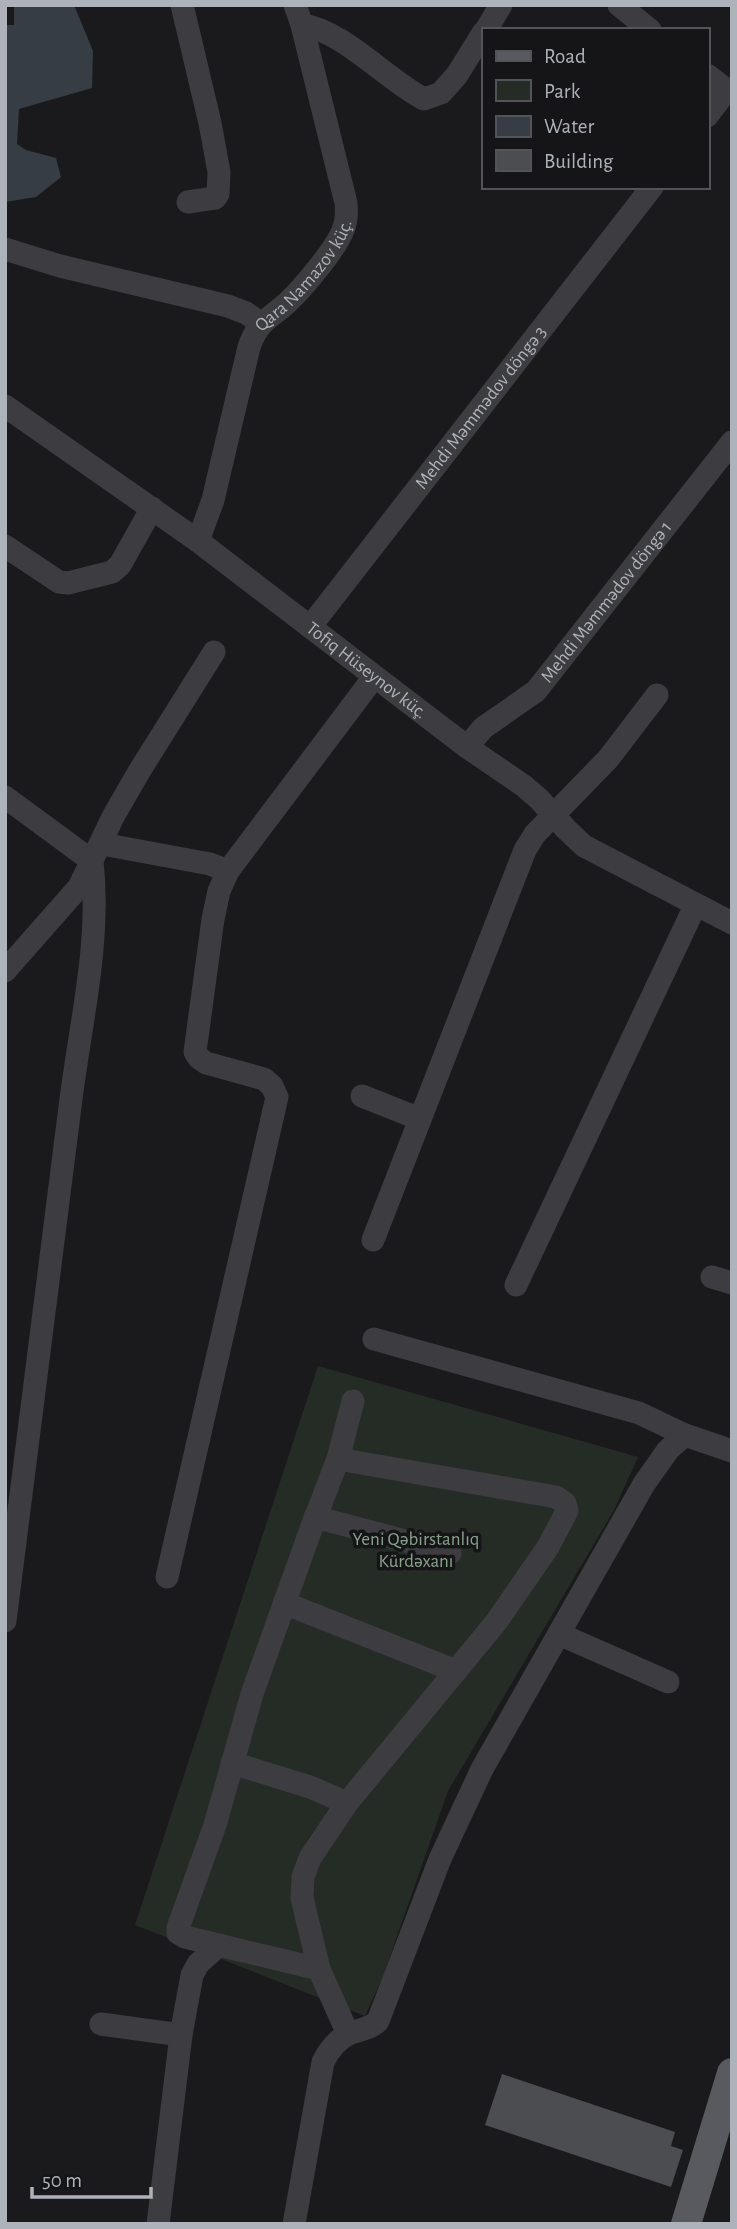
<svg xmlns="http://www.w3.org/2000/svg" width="737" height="2229" font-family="'Alegreya Sans',sans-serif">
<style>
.green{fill:#252c26}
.water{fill:#363d44}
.building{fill:#4c4d51}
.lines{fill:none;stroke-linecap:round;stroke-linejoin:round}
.minor{stroke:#3c3c41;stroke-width:23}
.major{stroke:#585a5f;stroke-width:30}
.labels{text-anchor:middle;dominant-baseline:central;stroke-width:7;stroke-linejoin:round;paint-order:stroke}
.street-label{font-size:19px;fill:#aeb2ba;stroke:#151517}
.park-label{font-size:19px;fill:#88a28a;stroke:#151517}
</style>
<rect width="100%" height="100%" fill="#1a1a1c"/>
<path class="green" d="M318,1366L638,1457L614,1510L448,1791L382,1979L365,2016L135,1925Z"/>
<path class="water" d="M14,5H74L93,51L92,88L19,109L17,144L26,150L56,158L61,177L36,197L5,202V25H14Z"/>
<path class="building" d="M502,2074L675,2132L671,2146L683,2150L671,2187L485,2125Z"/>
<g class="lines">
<g class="minor">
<path d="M182,5L210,123L219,172L218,194L215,198L188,202"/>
<path d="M619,5L650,30"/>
<path d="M302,25C342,30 386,79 424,99L441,93L457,75L483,33"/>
<path d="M486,30L501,5"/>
<path d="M707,75L732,94"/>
<path d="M707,116L727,90"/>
<path d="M5,249L60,266L228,306L246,313L260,323"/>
<path id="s1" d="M5,406L198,541L467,747L524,786L539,799L566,829L584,846L732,923"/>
<path id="s2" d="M198,541L213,500L249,347C258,321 268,320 287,303C302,289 336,249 343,230C347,221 347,213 346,203L302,25L295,5"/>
<path d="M5,546L59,582L68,583L112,572L120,565L152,508"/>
<path id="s3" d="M310,627L652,187"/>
<path id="s4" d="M467,747L483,728L536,691L732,442"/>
<path d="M5,797L92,861C101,941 81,1020 71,1099C49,1273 27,1447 5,1621"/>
<path d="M102,844L210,864L228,871"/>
<path d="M5,971L79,887L114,815L140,770L214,652"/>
<path d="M362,1096L420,1119"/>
<path d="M373,1240L525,850L535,834L608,759L657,695"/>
<path d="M712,1277L732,1283"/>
<path d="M516,1285L695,906"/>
<path d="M374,1339L639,1413L685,1435"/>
<path d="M338,1459L556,1497L565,1503L567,1511L548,1547L497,1621L347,1803L310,1858L303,1877L302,1898L319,1969L348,2034"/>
<path d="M315,1517L450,1553"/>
<path d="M167,1577L277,1097L272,1086L264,1079L206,1063L199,1058L195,1052L213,919L219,891L228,871L374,677"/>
<path d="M284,1603L456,1671"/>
<path d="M559,1634L668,1682"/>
<path d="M232,1763L310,1787L347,1803"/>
<path d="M319,1969L185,1937L178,1933V1928L215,1825L252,1694L311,1529L338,1459L353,1401"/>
<path d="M101,2024L181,2035"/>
<path d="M158,2224L181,2035L192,1975L198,1964L219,1945"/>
<path d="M294,2224L323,2062C329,2050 339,2038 351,2033C361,2029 370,2029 378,2021L440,1859L482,1769L644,1484L668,1450L685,1435L732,1451"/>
</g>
<path class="major" d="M686,2224L732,2073"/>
</g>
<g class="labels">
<g class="street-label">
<text stroke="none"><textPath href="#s2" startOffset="292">Qara Namazov küç.</textPath></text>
<text stroke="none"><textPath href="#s3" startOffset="278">Mehdi Məmmədov döngə 3</textPath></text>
<text stroke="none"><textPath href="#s4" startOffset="203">Mehdi Məmmədov döngə 1</textPath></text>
<text stroke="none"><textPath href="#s1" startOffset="448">Tofiq Hüseynov küç.</textPath></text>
</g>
<g class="park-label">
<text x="416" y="1539">Yeni Qəbirstanlıq<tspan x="416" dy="22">Kürdəxanı</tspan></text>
</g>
</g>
<rect width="737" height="2229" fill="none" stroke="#aeb2ba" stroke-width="14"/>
<rect x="482" y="28" width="228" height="161" fill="#151517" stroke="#525458" stroke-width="2"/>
<rect x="496" y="51" width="35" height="10" fill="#585a5f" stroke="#525458" stroke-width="2"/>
<text x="544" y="63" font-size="21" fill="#aeb2ba">Road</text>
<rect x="496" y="80" width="35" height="21" fill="#252c26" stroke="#525458" stroke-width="2"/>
<text x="544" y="98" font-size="21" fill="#aeb2ba">Park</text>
<rect x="496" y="116" width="35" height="21" fill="#363d44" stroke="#525458" stroke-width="2"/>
<text x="544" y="133" font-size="21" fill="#aeb2ba">Water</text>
<rect x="496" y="150" width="35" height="21" fill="#4c4d51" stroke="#525458" stroke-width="2"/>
<text x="544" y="168" font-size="21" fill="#aeb2ba">Building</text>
<path d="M32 2187v10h119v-10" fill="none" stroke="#aeb2ba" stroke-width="3.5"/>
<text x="42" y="2187" font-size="21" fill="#aeb2ba" stroke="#151517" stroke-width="5" paint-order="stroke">50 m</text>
</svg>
